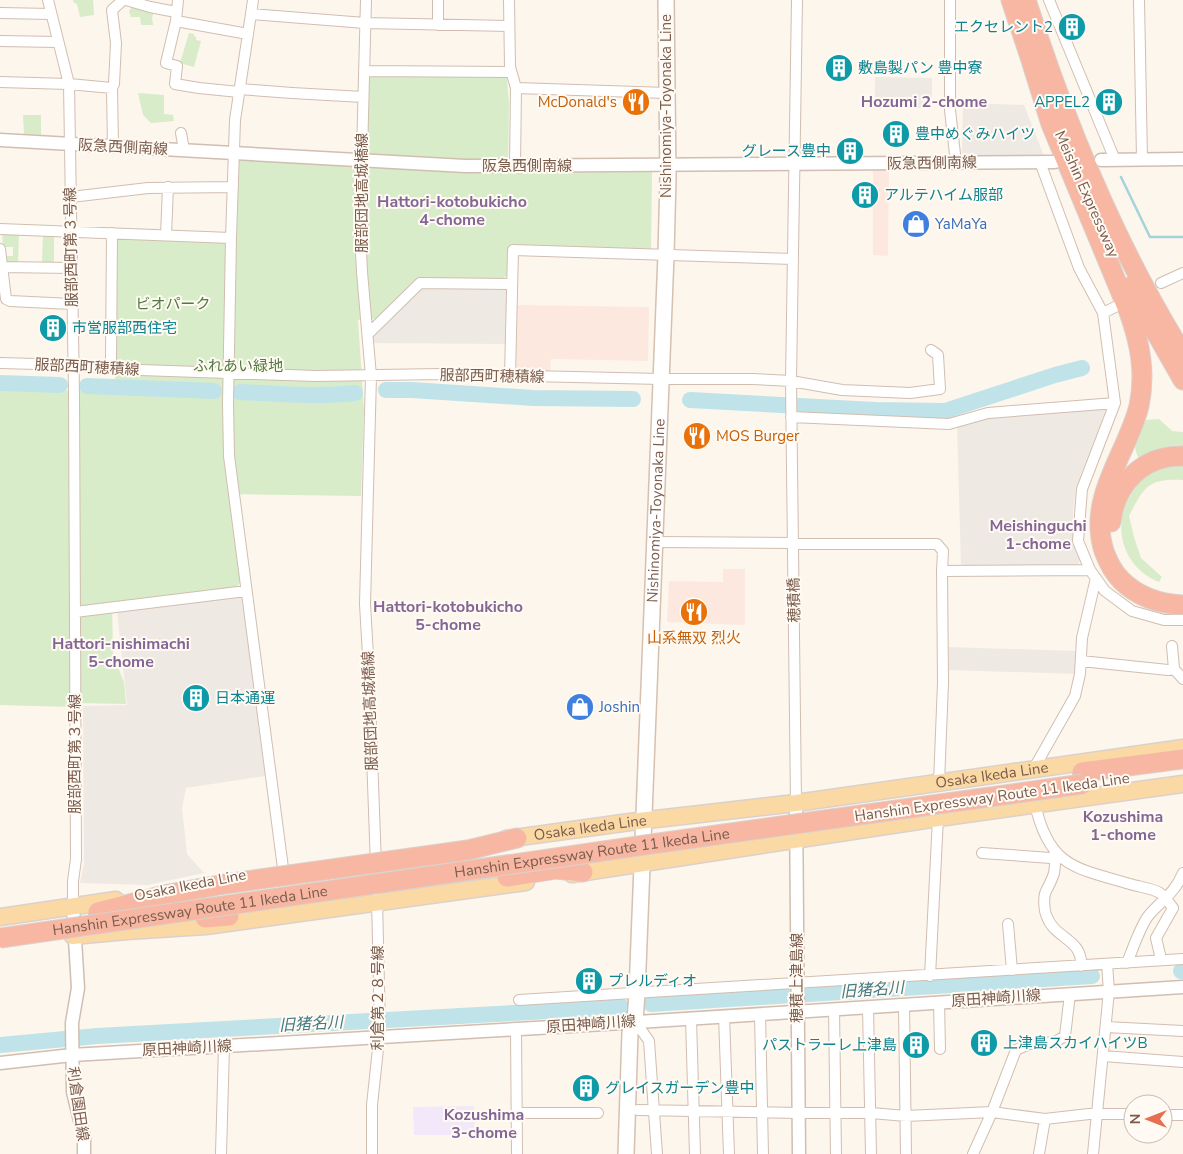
<svg xmlns="http://www.w3.org/2000/svg" width="1183" height="1154" font-family="'Nunito Sans','Noto Sans JP',sans-serif">
<style>
.commercial{fill:#fde8e0}
.industrial{fill:#efe9e4}
.education{fill:#f3e8fa}
.green{fill:#d8ecc9}
.lines{fill:none;stroke-linecap:round;stroke-linejoin:round}
.stream{stroke:#a5d3da;stroke-width:2.5}
.river{stroke:#bfe3e8;stroke-width:16}
.minor-casing{stroke:#d1beb0;stroke-width:12}
.tertiary-casing{stroke:#d1beb0;stroke-width:15}
.secondary-casing{stroke:#d6c0b0;stroke-width:18}
.primary-casing{stroke:#dad1cd;stroke-width:19}
.motorway-casing{stroke:#dad1cd;stroke-width:21}
.minor{stroke:#fff;stroke-width:10}
.tertiary{stroke:#fff;stroke-width:12}
.secondary{stroke:#fff;stroke-width:15}
.primary{stroke:#fbd9a5;stroke-width:16}
.motorway{stroke:#f7b7a3;stroke-width:19}
.motorway-bridge-casing{stroke:#dad1cd;stroke-width:21;stroke-linecap:butt}
.motorway-bridge{stroke:#f7b7a3;stroke-width:19}
.labels{text-anchor:middle;dominant-baseline:central;stroke-width:4;stroke-linejoin:round;paint-order:stroke}
.culture-label{font-size:15px;fill:#0d838f;stroke:#fffaf3;text-anchor:start}
.food-label{font-size:15px;fill:#c56008;stroke:#fffaf3;text-anchor:end}
.street-label{font-size:15px;fill:#7a5c4d;stroke:#fffaf3}
.shop-label{font-size:15px;fill:#366cbe;stroke:#fffaf3;text-anchor:start}
.park-label{font-size:15px;fill:#537a41;stroke:#fffaf3}
.neighbourhood-label{font-size:16px;font-weight:bold;fill:#846695;stroke:#fffaf3}
.water-label{font-size:16px;font-style:italic;fill:#437c86;stroke:#fffaf3}
</style>
<rect width="100%" height="100%" fill="#fdf6ec"/>
<path class="commercial" d="M873,167H889L888,256L873,255Z
M517,305L649,307L648,361L551,359L550,372L519,371L516,366Z
M723,569H745V625L667,622L669,581L723,582Z"/>
<path class="industrial" d="M875,77L932,78V108H875Z
M963,103L1024,105L1044,156L966,157L962,153Z
M423,286L504,288L508,290L507,344L372,343V338Z
M1103,405L1106,409L1076,487L1073,512V533L1080,561L1078,565H961L957,425L987,417Z
M237,595L242,599L265,776L186,788L182,808L187,854L204,873L148,885L80,883L84,864L83,706L127,705L117,612Z
M949,647L1076,651V674L949,670Z"/>
<path class="education" d="M474,1106L475,1135H414L413,1107Z"/>
<path class="green" d="M73,0H93L94,15L80,17L77,4L73,2Z
M133,5L154,10L152,18L153,25H141L140,17H131L129,11Z
M189,33L194,34V36L196,37V40L201,41L194,67L180,63Z
M372,74L505,76L507,78L509,102L508,173L652,172L651,251L509,246L507,275L502,280L419,279L378,319L358,320L364,409L361,496L229,494L241,581L237,587L112,603L113,655L124,682L126,704L71,703L69,707L0,705V388L115,392V242L118,238L234,240L237,161L239,158L365,165L367,78Z
M138,93L164,95V114L173,115L174,121L151,123L143,115Z
M23,115H41V135L24,134Z
M2,232L19,233L18,264L5,263L4,256H13V247H3Z
M43,236H54V263H42Z
M1159,419L1172,431L1183,432V446C1166,444 1153,450 1139,458C1130,445 1139,432 1146,420Z
M1183,466V480C1148,478 1144,487 1129,516L1134,537L1141,558L1162,577L1159,582C1119,566 1110,519 1136,487C1143,478 1152,469 1164,467C1170,466 1177,466 1183,466Z"/>
<g class="lines">
<path class="stream" d="M1121,177L1150,237H1183"/>
<path class="river" d="M0,383L60,385
M87,386L214,391
M386,390H412L533,398L633,399
M240,392C279,394 316,397 355,393
M690,400L875,410L945,411L1055,375L1082,368
M1181,971H1183
M651,1004L1092,976
M0,1045L97,1036L622,1007"/>
<defs>
<path id="minor" d="M48,0L69,84L74,393L76,859L73,881V907
M126,0L150,7L176,12
M178,0L176,21L166,63L177,66L175,84L199,88L239,92
M366,0L360,231L362,272L371,376L365,604L369,673L376,866
M509,0L510,67L516,88L515,167
M950,0V110L956,163
M1049,0L1115,160
M1139,0L1142,159
M0,13L51,14
M251,14L253,0
M176,21L248,34
M438,25V0
M0,41L58,42
M364,71L511,72
M0,82L69,84L112,88
M516,88L667,93
M239,89L292,93L363,97
M181,133L184,150
M113,146L112,88L114,84L116,43L112,10L123,0
M1040,162L1079,268L1103,313L1115,403L1082,489L1078,541L1090,570L1105,591L1132,611L1164,620H1183
M71,197L148,188L233,187
M0,229L231,238
M166,235L168,187
M0,249L6,299L10,301L72,304
M2,267L71,268
M1161,283L1183,273
M1103,313L1119,305
M368,334L420,283L512,284
M111,360L112,233
M0,363L73,365L112,369L316,376L441,374L661,379H752L791,381L842,390L910,393L940,389L938,355L931,350
M510,376L513,250L793,259
M791,417L949,424L988,413L1115,403
M655,542L937,544L943,551L942,571L1090,570
M75,612L246,591
M1172,646L1174,669L1183,679
M1081,661L1168,670L1174,669
M1033,770L1075,696L1080,674L1082,638L1096,578
M939,783L943,683L942,571
M796,803L791,381L797,0
M1035,804C1049,867 1075,868 1130,884C1139,887 1152,888 1160,893C1165,896 1169,903 1173,908L1156,938L1161,959
M982,853L1051,858L1057,854
M1057,854C1055,860 1055,867 1054,873C1052,880 1049,885 1046,891C1043,897 1044,911 1047,917C1055,939 1083,939 1081,966
M283,868L229,456L228,404L231,238L235,120L251,14L365,23L509,26
M1008,924L1012,970
M1127,963C1132,951 1141,924 1149,915C1163,899 1174,894 1183,873
M930,976L938,818
M519,1000L1183,959
M939,1002L940,1049
M904,1004L906,1154
M868,1007L871,1154
M834,1009L836,1154
M760,1014L763,1154
M724,1016L729,1154
M691,1019L695,1154
M635,1021L649,1041L657,1154
M1106,1027L1183,1031
M516,1029L517,1154
M1103,1056L1183,1062
M638,1110L798,1113H871L906,1116L992,1112L1045,1119L1039,1154
M517,1113H598
M1163,1115H1183
M1045,1119L1089,1114H1133
M221,1154L224,1046
M372,1154V1105L380,1030L377,898
M973,1154L992,1112L1016,1050L1029,1044L1055,1042L1065,1036L1070,994
M1093,1154L1109,991L1107,964"/>
<path id="tertiary" d="M0,140L465,166L1055,162
M1101,160L1183,159
M796,803L799,1154
M73,907L78,988L72,1023L73,1092L84,1137V1154
M0,1063L72,1055L622,1023L1183,987"/>
<g id="secondary">
<path id="s1" d="M626,1154L630,1033L635,1021L637,993L666,255L668,177L666,0"/>
</g>
<g id="primary">
<path id="s2" d="M506,839L630,822L796,803L1183,748"/>
<path d="M572,874L938,818L1183,784"/>
<path d="M0,917L116,900"/>
<path d="M73,936L127,931L206,926L526,882"/>
</g>
<path id="motorway" d="M1011,0L1029,54
M1026,0C1065,122 1115,245 1183,354
M1025,41L1051,124L1129,312C1140,343 1146,373 1139,406C1127,454 1087,498 1104,551C1108,562 1113,572 1121,580C1138,597 1159,604 1183,605
M1130,287L1183,380
M1111,522C1115,484 1143,455 1183,456
M1082,772L1183,759
M468,850L517,838
M507,877L556,869L583,872
M98,912L169,894L225,884
M205,918L229,916"/>
</defs>
<use href="#minor" class="minor-casing"/>
<use href="#tertiary" class="tertiary-casing"/>
<use href="#secondary" class="secondary-casing"/>
<use href="#primary" class="primary-casing"/>
<use href="#motorway" class="motorway-casing"/>
<use href="#minor" class="minor"/>
<use href="#tertiary" class="tertiary"/>
<use href="#secondary" class="secondary"/>
<use href="#primary" class="primary"/>
<use href="#motorway" class="motorway"/>
<defs>
<g id="motorway-bridge">
<path d="M225,884L468,850"/>
<path id="s3" d="M0,938L659,843L1083,784"/>
</g>
</defs>
<use href="#motorway-bridge" class="motorway-bridge-casing"/>
<use href="#motorway-bridge" class="motorway-bridge"/>
</g>
<defs>
<symbol id="building-disc" viewBox="-11 -11 22 22"><circle r="9.5" fill="#0f9aa8" stroke="#fffaf3"/><path d="M-4-6H4V6H1V3H-1V6H-4ZM-2.5-4.3h1.7v1.8h-1.7ZM.8-4.3h1.7v1.8H.8ZM-2.5-1h1.7V.8h-1.7ZM.8-1h1.7V.8H.8Z" fill="#fff"/></symbol>
<symbol id="restaurant-disc" viewBox="-11 -11 22 22"><circle r="9.5" fill="#e8710a" stroke="#fffaf3"/><path d="M-5-6h1v4h1v-4h1v4h1v-4h1v5L-1.5 .5V6h-2V.5L-5-1ZM5-6V6H3V1.5H1.5Q1.5-4 5-6Z" fill="#fff"/></symbol>
<symbol id="shop-disc" viewBox="-11 -11 22 22"><circle r="9.5" fill="#3f7fe0" stroke="#fffaf3"/><path d="M-5-2.5h2.3a2.7 3.5 0 0 1 5.4 0H5L5.5 6h-11ZM-1.5-2.5h3a1.5 2.3 0 0 0-3 0Z" fill="#fff"/></symbol>
</defs>
<g fill-rule="evenodd">
<use href="#building-disc" x="1056" y="11" width="32" height="32"/>
<use href="#building-disc" x="823" y="52" width="32" height="32"/>
<use href="#restaurant-disc" x="620" y="86" width="32" height="32"/>
<use href="#building-disc" x="1093" y="86" width="32" height="32"/>
<use href="#building-disc" x="880" y="118" width="32" height="32"/>
<use href="#building-disc" x="834" y="135" width="32" height="32"/>
<use href="#building-disc" x="849" y="179" width="32" height="32"/>
<use href="#shop-disc" x="900" y="208" width="32" height="32"/>
<use href="#building-disc" x="37" y="312" width="32" height="32"/>
<use href="#restaurant-disc" x="681" y="420" width="32" height="32"/>
<use href="#restaurant-disc" x="678" y="596" width="32" height="32"/>
<use href="#building-disc" x="180" y="682" width="32" height="32"/>
<use href="#shop-disc" x="564" y="691" width="32" height="32"/>
<use href="#building-disc" x="573" y="965" width="32" height="32"/>
<use href="#building-disc" x="968" y="1027" width="32" height="32"/>
<use href="#building-disc" x="900" y="1029" width="32" height="32"/>
<use href="#building-disc" x="570" y="1072" width="32" height="32"/>
</g>
<g class="labels">
<g class="culture-label">
<text x="1053" y="27" text-anchor="end">エクセレント2</text>
<text x="858" y="68">敷島製パン 豊中寮</text>
<text x="1090" y="102" text-anchor="end">APPEL2</text>
<text x="915" y="134">豊中めぐみハイツ</text>
<text x="831" y="151" text-anchor="end">グレース豊中</text>
<text x="884" y="195">アルテハイム服部</text>
<text x="72" y="328">市営服部西住宅</text>
<text x="215" y="698">日本通運</text>
<text x="608" y="981">プレルディオ</text>
<text x="1003" y="1043">上津島スカイハイツB</text>
<text x="897" y="1045" text-anchor="end">パストラーレ上津島</text>
<text x="605" y="1088">グレイスガーデン豊中</text>
</g>
<g class="food-label">
<text x="617" y="102">McDonald's</text>
<text x="716" y="436" text-anchor="start">MOS Burger</text>
<text x="694" y="638" text-anchor="middle">山系無双 烈火</text>
</g>
<g class="street-label">
<text transform="translate(666 106) rotate(-90)">Nishinomiya-Toyonaka Line</text>
<text transform="translate(123 147) rotate(3)">阪急西側南線</text>
<text transform="translate(932 163) rotate(-1)">阪急西側南線</text>
<text x="527" y="166">阪急西側南線</text>
<text transform="translate(362 193) rotate(-90)">服部団地高城橋線</text>
<text transform="translate(1087 194) rotate(66)">Meishin Expressway</text>
<text transform="translate(71 247) rotate(-91)">服部西町第３号線</text>
<text transform="translate(87 367) rotate(3)">服部西町穂積線</text>
<text transform="translate(492 376) rotate(1)">服部西町穂積線</text>
<text stroke="none"><textPath href="#s1" startOffset="645">Nishinomiya-Toyonaka Line</textPath></text>
<text transform="translate(794 600) rotate(-91)">穂積橋</text>
<text transform="translate(370 711) rotate(-92)">服部団地高城橋線</text>
<text transform="translate(75 754) rotate(-90)">服部西町第３号線</text>
<text stroke="none"><textPath href="#s2" startOffset="490">Osaka Ikeda Line</textPath></text>
<text transform="translate(992 797) rotate(-8)">Hanshin Expressway Route 11 Ikeda Line</text>
<text stroke="none"><textPath href="#s2" startOffset="85">Osaka Ikeda Line</textPath></text>
<text stroke="none"><textPath href="#s3" startOffset="598">Hanshin Expressway Route 11 Ikeda Line</textPath></text>
<text transform="translate(190 885) rotate(-11)">Osaka Ikeda Line</text>
<text stroke="none"><textPath href="#s3" startOffset="192">Hanshin Expressway Route 11 Ikeda Line</textPath></text>
<text transform="translate(797 978) rotate(-90)">穂積上津島線</text>
<text transform="translate(378 998) rotate(-90)">利倉第２８号線</text>
<text transform="translate(996 998) rotate(-4)">原田神崎川線</text>
<text transform="translate(591 1024) rotate(-4)">原田神崎川線</text>
<text transform="translate(187 1048) rotate(-3)">原田神崎川線</text>
<text transform="translate(78 1104) rotate(82)">利倉園田線</text>
</g>
<g class="shop-label">
<text x="935" y="224">YaMaYa</text>
<text x="599" y="707">Joshin</text>
</g>
<g class="park-label">
<text x="173" y="304">ビオパーク</text>
<text x="238" y="366">ふれあい緑地</text>
</g>
<g class="neighbourhood-label">
<text x="924" y="102">Hozumi 2-chome</text>
<text x="452" y="202">Hattori-kotobukicho<tspan x="452" dy="18">4-chome</tspan></text>
<text x="1038" y="526">Meishinguchi<tspan x="1038" dy="18">1-chome</tspan></text>
<text x="448" y="607">Hattori-kotobukicho<tspan x="448" dy="18">5-chome</tspan></text>
<text x="121" y="644">Hattori-nishimachi<tspan x="121" dy="18">5-chome</tspan></text>
<text x="1123" y="817">Kozushima<tspan x="1123" dy="18">1-chome</tspan></text>
<text x="484" y="1115">Kozushima<tspan x="484" dy="18">3-chome</tspan></text>
</g>
<g class="water-label">
<text transform="translate(872 990) rotate(-4)">旧猪名川</text>
<text transform="translate(311 1024) rotate(-3)">旧猪名川</text>
</g>
</g>
<g transform="translate(1148 1119) rotate(270)"><circle r="24" fill="#fffaf3" stroke="#cabbb1"/>
<path d="M0-4L9 19L0 12L-9 19Z" fill="#e76f51"/>
<text y="-8" font-size="14" font-weight="bold" text-anchor="middle" fill="#7a5c4d">N</text>
</g>
</svg>
